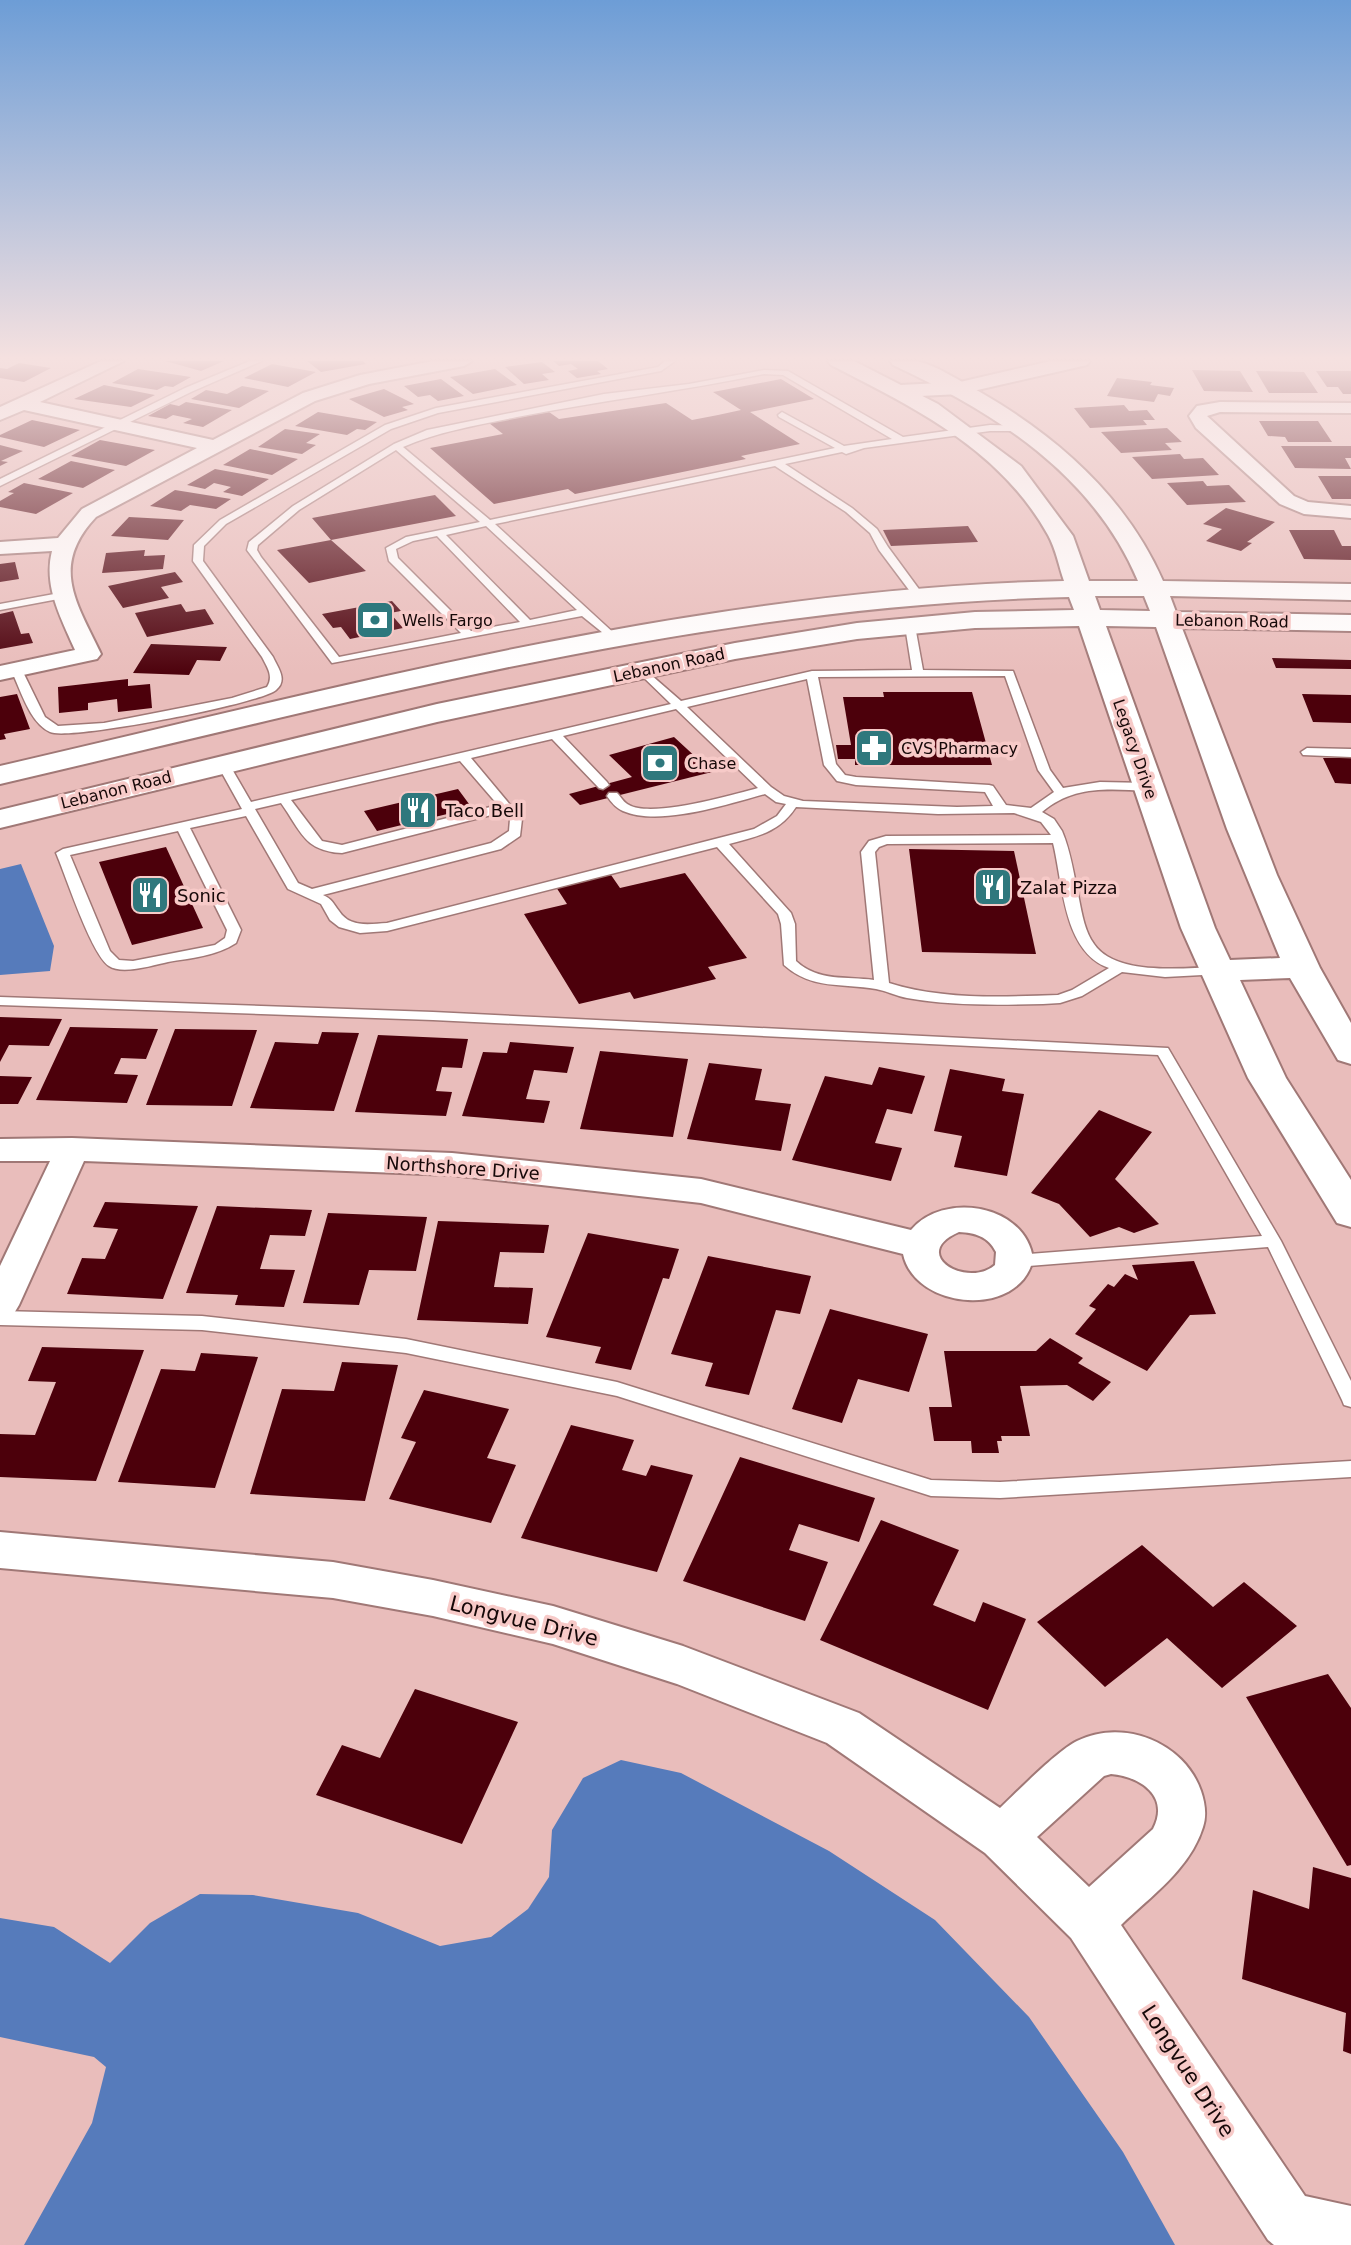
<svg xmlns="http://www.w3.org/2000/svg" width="1351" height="2245" font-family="'DejaVu Sans',sans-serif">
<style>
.water{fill:#567bbb}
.building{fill:#4c000b}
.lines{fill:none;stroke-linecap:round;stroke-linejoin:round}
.service-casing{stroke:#a07876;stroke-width:3}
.minor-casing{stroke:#a07876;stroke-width:4}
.tertiary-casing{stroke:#a07876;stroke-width:4}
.secondary-casing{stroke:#a07876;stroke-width:4}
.service{fill:#fff;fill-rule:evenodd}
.minor{fill:#fff;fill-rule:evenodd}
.tertiary{fill:#fff;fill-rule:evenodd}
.secondary{fill:#fff;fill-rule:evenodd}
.labels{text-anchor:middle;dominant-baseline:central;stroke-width:7;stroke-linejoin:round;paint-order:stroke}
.far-poi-label{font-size:16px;fill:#160808;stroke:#f7cac8;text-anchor:start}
.far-street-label{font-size:16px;fill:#160808;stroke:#f7cac8}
.poi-label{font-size:18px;fill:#160808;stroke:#f7cac8;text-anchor:start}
.street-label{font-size:18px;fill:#160808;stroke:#f7cac8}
.near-street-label{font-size:21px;fill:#160808;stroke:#f7cac8}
</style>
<rect width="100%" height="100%" fill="#e9bdbb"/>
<path class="water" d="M21,864L54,946L50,971L0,975V869Z
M621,1760L681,1773L829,1851L935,1920L1029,2017L1123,2152L1175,2245H24L92,2123L106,2067L94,2057L0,2037V1918L54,1927L110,1963L150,1923L200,1894L253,1895L358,1913L440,1946L491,1937L528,1909L549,1877L552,1830L583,1778Z"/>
<path class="building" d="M165,361H224L201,371Z
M307,361H363L366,364L321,372Z
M553,361H598L608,369L597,371L601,374L577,378L568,371L578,369L571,364L559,366Z
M542,362L555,372L542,374L549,380L524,384L505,367Z
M19,363L51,368L24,382L0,378V368L7,369Z
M272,364L316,372L288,387L244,378Z
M138,369L191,377L173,387L165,386L157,390L112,383Z
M495,369L517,385L473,394L450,377Z
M1192,370L1240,371L1253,392L1204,391Z
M1256,371L1304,372L1318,393H1269Z
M1316,371H1351V394H1343L1338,387H1327Z
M1117,378L1152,382L1150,385L1174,388L1170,396L1158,394L1154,402L1107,396Z
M441,379L464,396L438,401L430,395L418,397L404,386Z
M781,379L814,399L750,412L800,444L741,456L746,459L575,494L568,489L494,504L430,448L503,434L489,423L549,412L559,419L666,403L692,420L718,415L741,410L713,392Z
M104,385L155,395L131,407L74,399Z
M242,386L269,391L239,408L191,399L206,390L227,394Z
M384,389L414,404L402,407L408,410L384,417L349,399Z
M186,402L232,410L203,427L183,423L192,419L173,415L166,419L148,416L170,404L179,406Z
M1124,405L1129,411L1147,410L1155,420H1143L1147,425L1090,428L1074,408Z
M318,412L377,422L365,430L357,429L347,435L295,426Z
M32,420L80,430L44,447L0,437V435Z
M1259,421H1318L1332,442H1288L1285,437L1268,436Z
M1167,428L1182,442L1165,443L1172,450L1121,453L1101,432Z
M285,429L320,434L306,443L316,445L302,454L258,447Z
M100,440L155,450L126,466L71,456Z
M0,445L23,451L1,461L8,462L0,466Z
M1281,446H1351V458H1345L1351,469L1295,468Z
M250,449L298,459L272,475L223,465Z
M1180,454L1184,459L1203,458L1219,475L1152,479L1132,457Z
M71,461L115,470L83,488L38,479Z
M215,469L269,479L242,496L223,492L231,487L214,483L205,489L187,485Z
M1318,476H1351V499H1332Z
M1203,481L1207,486L1229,485L1246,502L1187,505L1167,483Z
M24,483L73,493L36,514L0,507V501L14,493L8,492Z
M175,490L231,499L216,509L190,505L181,511L150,506Z
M435,495L456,516L331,540L312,518Z
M1226,508L1275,522L1247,542L1252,543L1241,551L1206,541L1222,529L1203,524Z
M129,517L184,520L168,540L111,536Z
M968,526L978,542L891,546L883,530Z
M1289,530H1334L1342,546H1351V560L1304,559Z
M331,540L366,571L309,583L277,550Z
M145,550L144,556L165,555L163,569L102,573L106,553Z
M15,562L19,579L0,582V564Z
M175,572L183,582L161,587L169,598L123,608L108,586Z
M392,601L401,611L390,613L403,628L350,639L341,627L333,628L322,614Z
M181,604L186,612L205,609L214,624L147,637L135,613Z
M13,611L21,634L29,633L33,643L0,649V614Z
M151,644L227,647L220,661L197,660L189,675L133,673Z
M1272,658L1351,660V669L1276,668Z
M128,679V686L150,684L152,708L118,712L117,699L88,703V710L59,713L58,687Z
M883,692H972L992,765H855V759H838L836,745H851L843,697H884Z
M17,694L30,729L4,734L6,739L0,740V697Z
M1302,694L1351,695V723L1313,722Z
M674,737L712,772L580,805L569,794L632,777L609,755Z
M1323,758H1351V784L1335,783Z
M458,789L472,808L377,831L364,811Z
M166,847L203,928L132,945L99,862Z
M909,849L1014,851L1036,954L922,952Z
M685,873L747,958L708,967L716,979L634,999L630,992L579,1004L524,914L567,904L556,887L611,875L620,888Z
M0,1017L62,1019L49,1046L9,1045L0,1062Z
M70,1027L158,1029L146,1059L121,1058L114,1074L138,1075L127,1103L36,1100Z
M175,1029L257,1030L232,1106L146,1105Z
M322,1032L359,1033L334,1111L250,1108L275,1042L318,1044Z
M378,1035L468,1039L462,1068L442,1067L436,1091L452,1092L446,1116L355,1112Z
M510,1042L574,1047L567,1073L534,1070L526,1099L550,1101L544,1123L462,1116L483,1052L507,1053Z
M600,1051L688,1059L673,1137L580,1129Z
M709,1063L762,1069L755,1100L791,1104L781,1151L687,1139Z
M879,1067L925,1076L912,1114L887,1109L875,1143L902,1148L891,1181L792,1160L825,1076L872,1085Z
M950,1069L1005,1079L1002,1091L1024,1094L1007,1176L954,1167L962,1136L934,1131Z
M0,1076L32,1077L18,1104H0Z
M1099,1110L1152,1132L1115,1179L1159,1224L1134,1233L1119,1227L1090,1237L1059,1204L1031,1193Z
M105,1202L198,1206L163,1299L67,1294L82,1258L105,1259L118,1229L93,1227Z
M217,1206L312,1210L305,1236L270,1235L260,1269L295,1270L284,1307L235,1305L238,1295L186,1293Z
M328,1213L427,1217L416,1271L369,1270L359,1305L303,1303Z
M438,1221L549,1225L544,1253L500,1252L494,1287L533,1288L528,1324L417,1320Z
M588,1233L679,1249L669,1279L663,1278L631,1370L595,1363L601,1347L546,1337Z
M708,1256L811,1276L800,1314L776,1310L749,1395L705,1386L713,1363L671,1354Z
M1194,1261L1216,1314L1190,1315L1147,1371L1075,1334L1096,1309L1089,1306L1108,1284L1114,1287L1125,1274L1138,1280L1132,1265Z
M830,1309L928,1334L909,1392L858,1379L842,1423L792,1409Z
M1050,1338L1083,1358L1078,1363L1111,1382L1093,1401L1067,1385L1020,1386L1030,1436H1001L1002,1441H997L999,1453H972L971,1441H934L929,1407H952L944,1351H1036Z
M42,1347L144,1350L96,1481L0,1477V1434L35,1435L56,1382L28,1381Z
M201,1353L258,1357L215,1488L118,1482L161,1369L195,1371Z
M342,1362L398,1365L365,1501L250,1494L282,1389L334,1391Z
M424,1390L509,1409L487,1458L516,1465L491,1523L389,1499L416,1442L401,1438Z
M571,1425L634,1440L622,1470L646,1476L651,1465L693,1475L657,1572L521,1538Z
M740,1457L875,1498L859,1542L799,1524L789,1550L828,1562L805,1621L683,1581Z
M881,1520L959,1550L933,1605L975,1622L983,1602L1026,1619L988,1710L820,1640Z
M1142,1545L1213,1607L1244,1582L1297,1626L1222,1688L1167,1638L1105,1687L1037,1622Z
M1328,1674L1351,1708V1865L1347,1866L1246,1697Z
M415,1689L518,1722L462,1844L316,1795L342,1745L380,1758Z
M1313,1867L1351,1878V2054L1343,2051L1346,2013L1242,1979L1253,1890L1309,1909Z"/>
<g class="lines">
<defs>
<path id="service" d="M250,361H262L191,392L0,486V479L185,388Z
M665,361H675L661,371L438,413L391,429L226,524L204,546L203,561L273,657C278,668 288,680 276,690C260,704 68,741 50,732C29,722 21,690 11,670L13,668H21L45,717L58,726L104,723L232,698L267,687C274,676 267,667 262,657L193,561L194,545L220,520L385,425L436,408L658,367Z
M764,370L788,371L903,437L990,425L1025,426V430L1022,431H990L864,448L846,454L842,452L785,464L852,508L877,529L888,547L924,596L923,598H915L879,550L870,533L846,512L775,466L495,524L617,636V640L613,641L582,616L332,663L247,550L249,542L293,506L394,444L427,430L604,394L689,384ZM764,374L783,375L892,439L844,446L782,412L778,415L779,417L835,448L490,520L403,447C440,431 478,425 517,417C599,401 682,391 764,374ZM396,450L480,522L406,537L386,548L389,561L461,633L339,657L261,557L257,550L258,545L299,510ZM486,526L577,610L530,620L446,535ZM437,536L520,622L471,631L398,558L396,549L413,541Z
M65,592L69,593V597L0,610V604Z
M910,623L915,626L923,670L1013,671L1050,770L1063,788L1100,782L1148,783L1154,787L1148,791C1108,789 1074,785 1042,812L1054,819L1062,831C1071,852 1074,876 1079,899C1082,914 1085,932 1094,944C1116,976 1182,968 1216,967L1223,971L1221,974L1165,977L1122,972L1082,996L1060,1003L1043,1004C998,1005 951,1006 907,998C896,996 887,991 876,989C842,983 812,990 784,965L781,924L778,914L717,847L387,931L360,933L339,927L330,920L321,904L288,889L246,816L190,828L241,930L236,943C216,956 191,958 168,962C154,965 122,975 109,966C91,954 66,876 56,853L63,849L242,809L217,764L223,760L229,764L251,802L671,704L639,673L637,671L643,668L681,701L812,671L912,670L905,626ZM1005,676L1038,770L1054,792L1031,808L1006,805L993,786L989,785L856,777L845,775L836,764L818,677ZM807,679L824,765L837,781L856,785L985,792L993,806L957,807L803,801L784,796L771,787L687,707ZM676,709L758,788C732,795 652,818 629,805C624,803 621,797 617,793H609L607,796C611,802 616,808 623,811C660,827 727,804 765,794L776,802L786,804L777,816L754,829L387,923C369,924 350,928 339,911C333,903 332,899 323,895L501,849L520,836L522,819L471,758L552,739L599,788L603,789L609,785L607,782L563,736ZM460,761L498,805L342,845L322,841L291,800ZM281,803C301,831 304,851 342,853L503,812L510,819L509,831L491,843L312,889L298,883L255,809ZM796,807L938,814L1014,813L1041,822L1051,835L886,836L869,841L861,852L874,980C846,976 819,982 796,961L795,924L791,913L729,844C757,836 779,833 796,807ZM178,831L227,930L225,938L215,945L133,961L119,960L110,951L70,855ZM1053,843C1063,883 1063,952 1109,968L1072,990L1058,995C1003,997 942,1000 889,983L875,852L879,847L887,844Z
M1307,748L1351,749V757L1303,755L1301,752Z
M0,997L433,1012L1168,1048L1281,1241L1351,1381V1407L1344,1405L1342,1400L1268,1247L1016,1267L1010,1265L1007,1261L1010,1257L1016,1255L1262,1236L1158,1055L433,1020L0,1005Z
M0,1311L202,1316L406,1339L617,1382L931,1480L1000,1482L1351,1461V1477L1000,1498L931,1496L617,1396L406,1353L202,1330L0,1325Z"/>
<path id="minor" d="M101,361H124L40,402L213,440L303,393L360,375L433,361H472L464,366L369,384L315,401L96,517C50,566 76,602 101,654L97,659L0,680V666L75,650C61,618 43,586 52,551L0,554V542L58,538L82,509L197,448L24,410L0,420V407Z
M1220,402L1351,403V413L1220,412L1207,416L1294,496L1308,502L1351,506V518L1304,514L1280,504L1196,428L1189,416L1197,406Z
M72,1138L452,1153L701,1179L911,1230C943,1191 1026,1204 1033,1259C1020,1319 915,1310 903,1254L701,1203L452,1175L84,1161L19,1305L13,1315L0,1319V1266L50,1161H0V1139ZM959,1232C975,1233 988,1236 996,1252L995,1265C967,1289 908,1254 959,1232Z
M0,1532L333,1562L433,1580L553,1606L683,1646L859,1713L1000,1808C1018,1791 1057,1751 1077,1741C1123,1718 1184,1742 1201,1791C1205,1803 1207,1815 1203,1827C1190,1869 1151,1896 1121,1925L1305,2196L1351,2206V2245H1274L1268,2240L1071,1938L985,1853L827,1743L677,1684L553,1644L433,1616L333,1598L0,1568ZM1111,1774C1141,1777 1170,1796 1153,1829L1089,1887L1037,1837L1104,1776Z"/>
<path id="tertiary" d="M1051,361H1090L1087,365L960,394L900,397L893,395L890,391L893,387L900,385L960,382Z"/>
<path id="secondary" d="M828,361H854L938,404L1021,466L1073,536L1089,581H1138C1093,474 994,412 893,365L890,361C899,361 909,360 917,361C938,366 961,382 980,392C1058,437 1126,497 1163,581L1351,584V600L1170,596L1176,612L1351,615V631L1182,628L1277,875L1320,968L1351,1023V1064L1338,1060L1290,978L1240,980L1286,1078L1351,1180V1227L1337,1223L1248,1078L1181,928L1079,626L975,628L857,639L735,659L437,722L0,828V810L437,704L735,643L857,623L975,612L1074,610L1069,597C706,605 352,702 0,784V766C350,685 703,589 1064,581C1059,567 1056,549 1048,535C1000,449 915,408 831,365ZM1095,596H1144L1150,611L1100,610ZM1106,626L1156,627L1227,829L1280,958L1230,960L1215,928Z"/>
</defs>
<use href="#service" class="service-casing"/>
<use href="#minor" class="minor-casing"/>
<use href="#tertiary" class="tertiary-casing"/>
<use href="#secondary" class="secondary-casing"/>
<use href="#service" class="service"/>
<use href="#minor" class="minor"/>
<use href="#tertiary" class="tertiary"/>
<use href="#secondary" class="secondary"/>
</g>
<linearGradient id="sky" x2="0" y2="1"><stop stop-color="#6d9dd6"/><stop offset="0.53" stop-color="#f5e1e0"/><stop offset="1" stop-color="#f5e1e0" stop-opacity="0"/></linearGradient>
<rect width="1351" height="676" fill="url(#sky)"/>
<defs>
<symbol id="bank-square" viewBox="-11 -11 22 22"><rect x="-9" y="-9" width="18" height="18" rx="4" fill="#2f787d" stroke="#f7cac8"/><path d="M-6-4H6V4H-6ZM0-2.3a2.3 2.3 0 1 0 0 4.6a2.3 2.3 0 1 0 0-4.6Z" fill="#fff"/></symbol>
<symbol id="pharmacy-square" viewBox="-11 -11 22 22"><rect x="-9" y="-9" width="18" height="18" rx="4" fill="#2f787d" stroke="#f7cac8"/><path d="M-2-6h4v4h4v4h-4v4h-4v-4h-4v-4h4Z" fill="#fff"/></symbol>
<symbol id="restaurant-square" viewBox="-11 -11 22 22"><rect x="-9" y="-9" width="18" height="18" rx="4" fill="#2f787d" stroke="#f7cac8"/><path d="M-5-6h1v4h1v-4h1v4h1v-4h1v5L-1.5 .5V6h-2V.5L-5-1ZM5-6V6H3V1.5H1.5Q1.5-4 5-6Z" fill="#fff"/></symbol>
</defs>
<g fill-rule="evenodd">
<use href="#bank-square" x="353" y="598" width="44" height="44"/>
<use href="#pharmacy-square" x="852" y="726" width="44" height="44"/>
<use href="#bank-square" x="638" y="741" width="44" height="44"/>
<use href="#restaurant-square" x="396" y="788" width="44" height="44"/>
<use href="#restaurant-square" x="971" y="865" width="44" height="44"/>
<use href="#restaurant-square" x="128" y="873" width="44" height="44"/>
</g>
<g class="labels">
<g class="far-poi-label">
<text x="402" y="620">Wells Fargo</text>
<text x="901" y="748">CVS Pharmacy</text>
<text x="687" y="763">Chase</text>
</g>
<g class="far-street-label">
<text transform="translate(1232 621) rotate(1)">Lebanon Road</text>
<text transform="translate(669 665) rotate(-12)">Lebanon Road</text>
<text transform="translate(1135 749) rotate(71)">Legacy Drive</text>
<text transform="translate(116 790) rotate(-14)">Lebanon Road</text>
</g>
<g class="poi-label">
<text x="445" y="810">Taco Bell</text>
<text x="1020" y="887">Zalat Pizza</text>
<text x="177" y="895">Sonic</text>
</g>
<g class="street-label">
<text transform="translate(463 1168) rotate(4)">Northshore Drive</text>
</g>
<g class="near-street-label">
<text transform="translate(524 1621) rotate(14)">Longvue Drive</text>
<text transform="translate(1188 2071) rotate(57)">Longvue Drive</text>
</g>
</g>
</svg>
